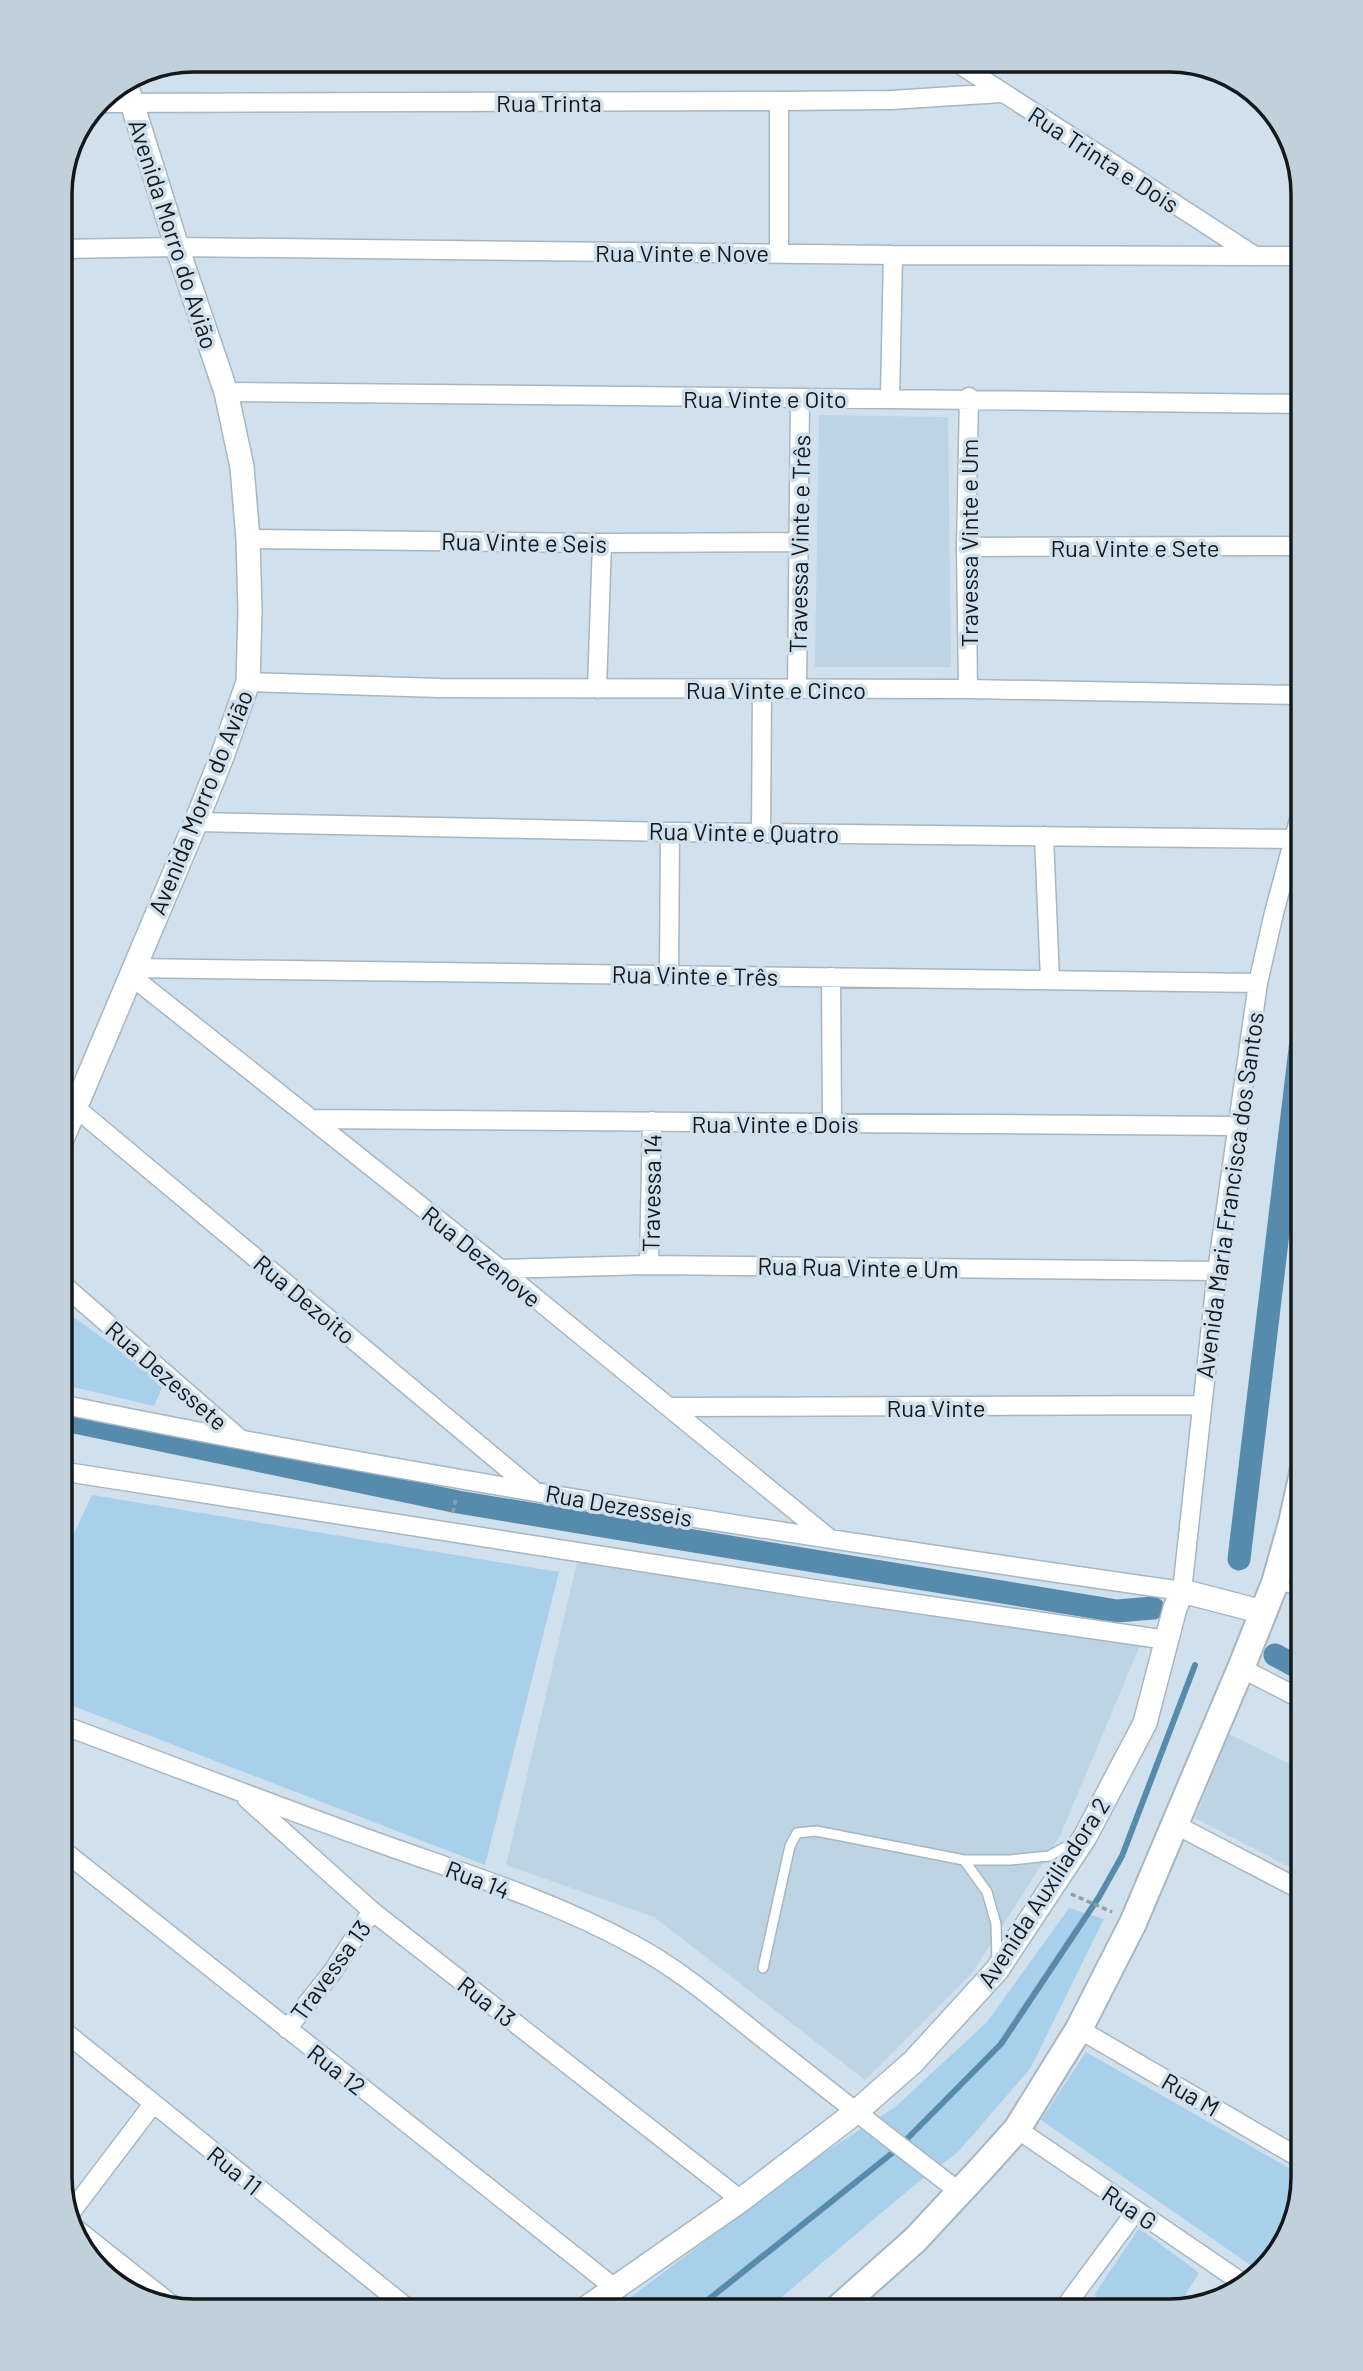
<svg xmlns="http://www.w3.org/2000/svg" width="1363" height="2371" font-family="Barlow,sans-serif">
<style>
.built{fill:#bdd4e5}
.green{fill:#a9d0eb}
.lines{fill:none;stroke-linecap:round;stroke-linejoin:round}
.stream{stroke:#578bae;stroke-width:6}
.canal{stroke:#578bae;stroke-width:23}
.service-casing{stroke:#a6b6c2;stroke-width:12}
.minor-casing{stroke:#a6b6c2;stroke-width:21}
.tertiary-casing{stroke:#a6b6c2;stroke-width:26}
.secondary-casing{stroke:#a6b6c2;stroke-width:30}
.path{stroke:#909ea7;stroke-width:3.5;stroke-dasharray:5 3.5;stroke-linecap:butt}
.service{stroke:#fff;stroke-width:9}
.minor{stroke:#fff;stroke-width:18}
.tertiary{stroke:#fff;stroke-width:23}
.secondary{stroke:#fff;stroke-width:26}
.labels{text-anchor:middle;dominant-baseline:central;stroke-width:7;stroke-linejoin:round;paint-order:stroke}
.street-label{font-size:24px;fill:#12181c;stroke:#d0e1ed}
.rim{fill:none;stroke:#12181c;stroke-width:3.5}
</style>
<rect width="100%" height="100%" fill="#d0e1ed"/>
<path class="built" d="M819,415L948,417L951,667H815Z
M578,1558L1141,1643L1060,1836L972,1973L865,2080L654,1917L506,1865Z
M1229,1734L1303,1770V1874L1195,1818Z"/>
<path class="green" d="M60,1307L164,1383L154,1406L60,1384Z
M92,1495L559,1572L485,1865L60,1701V1563Z
M1069,1908L1104,1919L1030,2069L958,2152L911,2188L765,2311H612L816,2158L895,2107L987,2022Z
M1086,2052L1303,2176L1281,2252L1259,2271L1041,2120Z
M1139,2228L1199,2273L1176,2310L1118,2311L1094,2295Z"/>
<g class="lines">
<path class="stream" d="M694,2311L896,2150L1001,2044L1099,1897L1122,1856L1195,1665"/>
<path class="canal" d="M60,1419L458,1502L1117,1611L1153,1608
M1239,1559L1303,1024
M1275,1655L1303,1670"/>
<defs>
<path id="service" d="M1276,1584L1303,1592
M964,1860L987,1892L996,1924L997,1961
M763,1968L790,1846L797,1833L816,1831L964,1860H1010L1049,1856L1073,1843"/>
<path id="minor" d="M953,60L1255,256
M779,101V253
M97,103L779,101L891,100L1001,93
M60,249L177,247L893,255L1303,256
M226,392C585,397 944,397 1303,404
M890,398L893,255
M248,539L602,543L800,542
M966,547L1303,546
M248,682L440,688L968,689L1303,695
M597,689L602,543
M968,689L966,547L969,397
M797,690L800,399
M196,822L670,832L1293,839
M761,832L762,690
M1044,836L1050,980
M132,968L1258,983
M669,974L670,832
M130,975L500,1269L830,1539
M831,977L832,1123
M76,1108L532,1489
M312,1119L1238,1126
M649,1265L652,1121
M500,1269L649,1265L1217,1271
M60,1282L239,1438
M60,1404C431,1480 806,1537 1182,1591L1217,1271L1258,983L1274,913L1303,805
M670,1407L1201,1405
M60,1471L814,1589L1167,1640
M1241,1668L1303,1700
M60,1724C167,1764 274,1805 382,1844C466,1874 554,1901 632,1944C681,1970 722,2006 765,2040C830,2091 895,2143 961,2193
M247,1799L372,1911L741,2200
M1176,1825L1303,1891
M60,1848L616,2289
M60,2028L411,2311
M287,2029L333,1971L372,1911
M1079,2029L1303,2160
M1017,2129L1244,2284
M68,2216L153,2104
M70,2224L176,2308
M1062,2311L1136,2211"/>
<path id="tertiary" d="M60,1144L196,822L223,754L248,682L250,611L248,539L242,467L226,392L177,247L125,81
M582,2311L741,2200L856,2112L913,2062L997,1970L1085,1837L1145,1723L1175,1608L1182,1591L1263,1612"/>
<path id="secondary" d="M835,2311L915,2240L982,2168L1017,2129L1079,2029L1133,1923L1241,1668L1275,1583L1292,1523L1303,1473"/>
</defs>
<use href="#service" class="service-casing"/>
<use href="#minor" class="minor-casing"/>
<use href="#tertiary" class="tertiary-casing"/>
<use href="#secondary" class="secondary-casing"/>
<path class="path" d="M453,1513L456,1496
M1071,1894L1112,1912"/>
<use href="#service" class="service"/>
<use href="#minor" class="minor"/>
<use href="#tertiary" class="tertiary"/>
<use href="#secondary" class="secondary"/>
</g>
<g class="labels">
<g class="street-label">
<text x="549" y="102">Rua Trinta</text>
<text transform="translate(1104 159) rotate(33)">Rua Trinta e Dois</text>
<text transform="translate(174 234) rotate(72)">Avenida Morro do Avião</text>
<text x="682" y="252">Rua Vinte e Nove</text>
<text x="765" y="398">Rua Vinte e Oito</text>
<text transform="translate(524 542) rotate(1)">Rua Vinte e Seis</text>
<text transform="translate(968 543) rotate(-90)">Travessa Vinte e Um</text>
<text transform="translate(799 544) rotate(-89)">Travessa Vinte e Três</text>
<text x="1135" y="547">Rua Vinte e Sete</text>
<text x="776" y="689">Rua Vinte e Cinco</text>
<text transform="translate(200 802) rotate(-68)">Avenida Morro do Avião</text>
<text transform="translate(744 832) rotate(1)">Rua Vinte e Quatro</text>
<text transform="translate(695 975) rotate(1)">Rua Vinte e Três</text>
<text x="775" y="1123">Rua Vinte e Dois</text>
<text transform="translate(651 1193) rotate(-89)">Travessa 14</text>
<text transform="translate(1229 1195) rotate(-82)">Avenida Maria Francisca dos Santos</text>
<text transform="translate(482 1256) rotate(39)">Rua Dezenove</text>
<text transform="translate(858 1267) rotate(1)">Rua Rua Vinte e Um</text>
<text transform="translate(305 1299) rotate(40)">Rua Dezoito</text>
<text transform="translate(167 1375) rotate(41)">Rua Dezessete</text>
<text x="936" y="1407">Rua Vinte</text>
<text transform="translate(619 1505) rotate(10)">Rua Dezesseis</text>
<text transform="translate(478 1879) rotate(21)">Rua 14</text>
<text transform="translate(1043 1892) rotate(-57)">Avenida Auxiliadora 2</text>
<text transform="translate(330 1970) rotate(-54)">Travessa 13</text>
<text transform="translate(487 2001) rotate(38)">Rua 13</text>
<text transform="translate(337 2069) rotate(38)">Rua 12</text>
<text transform="translate(1191 2094) rotate(30)">Rua M</text>
<text transform="translate(235 2170) rotate(39)">Rua 11</text>
<text transform="translate(1130 2207) rotate(34)">Rua G</text>
</g>
</g>
<path d="M0 0H1363V2371H0ZM194 72H1169A122 122 0 0 1 1291 194V2177A122 122 0 0 1 1169 2299H194A122 122 0 0 1 72 2177V194A122 122 0 0 1 194 72Z" fill="#c1d1dc" fill-rule="evenodd"/>
<path class="rim" d="M194 72H1169A122 122 0 0 1 1291 194V2177A122 122 0 0 1 1169 2299H194A122 122 0 0 1 72 2177V194A122 122 0 0 1 194 72Z"/>
</svg>
